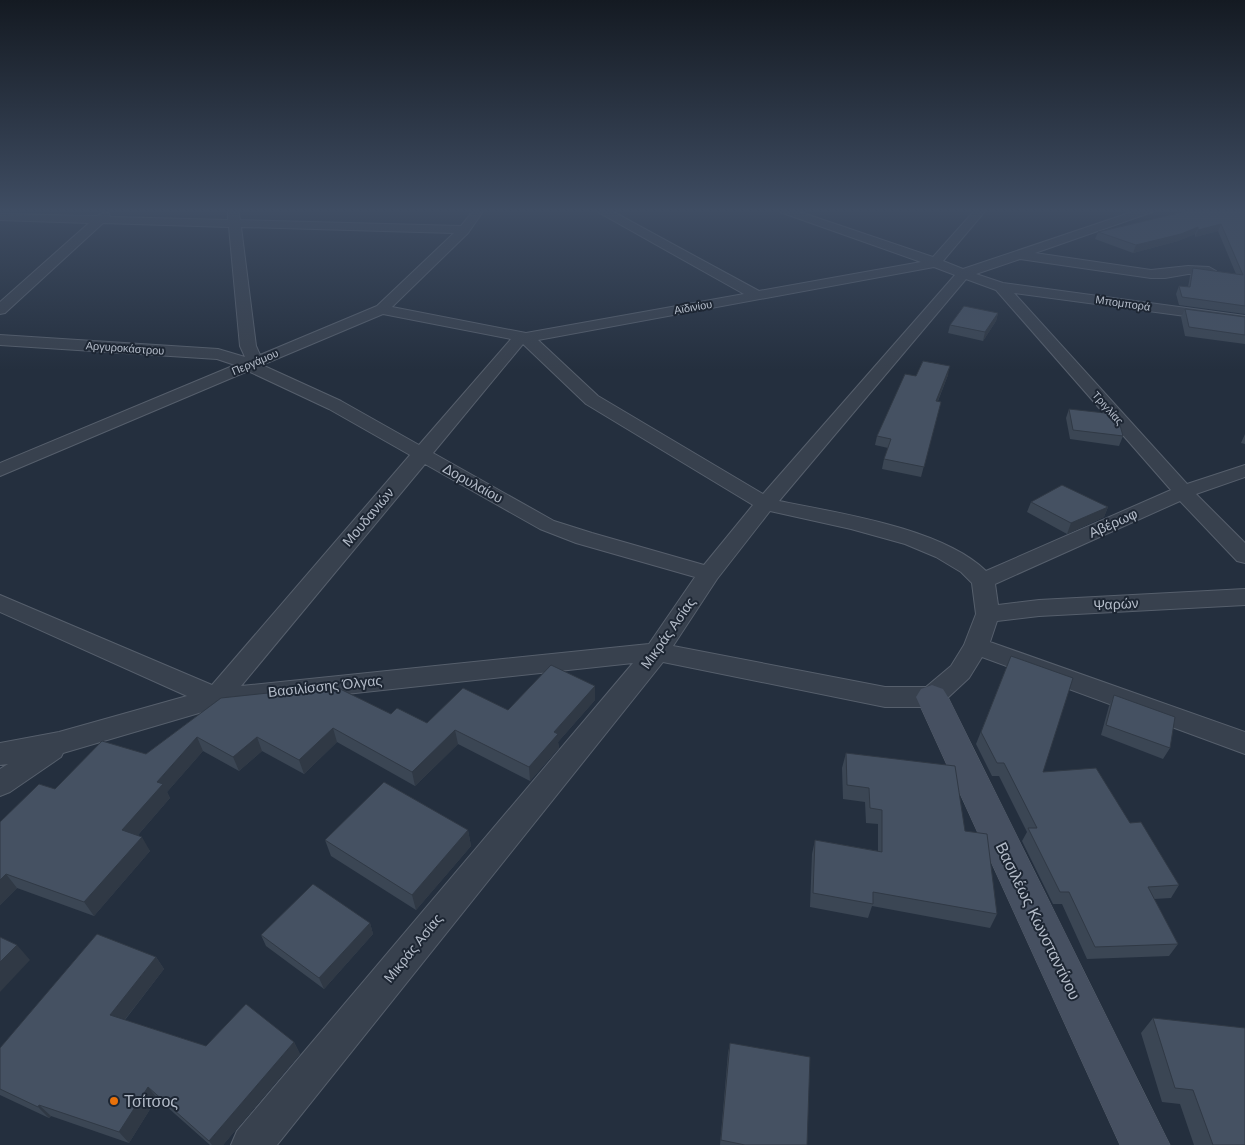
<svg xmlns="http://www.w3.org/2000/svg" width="1245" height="1145" font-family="Helvetica,sans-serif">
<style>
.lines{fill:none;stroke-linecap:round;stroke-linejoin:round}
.street-casing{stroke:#565f6c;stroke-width:2}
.secondary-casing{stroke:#565f6c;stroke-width:1}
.street{fill:#38414e;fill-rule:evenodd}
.secondary{fill:#465061;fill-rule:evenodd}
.wall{fill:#3b4654}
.shaded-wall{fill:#303945}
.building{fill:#455162;stroke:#303945}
.food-dot{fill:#e8710a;stroke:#1d2633;stroke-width:2}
.labels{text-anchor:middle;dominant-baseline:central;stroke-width:4;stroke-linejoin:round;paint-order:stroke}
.far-street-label{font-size:11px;fill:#b4bcc9;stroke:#1d2633}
.street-label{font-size:14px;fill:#b4bcc9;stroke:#1d2633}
.near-street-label{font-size:16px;fill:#b4bcc9;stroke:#1d2633}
.near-poi-label{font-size:16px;fill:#b4bcc9;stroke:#1d2633;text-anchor:start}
</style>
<rect width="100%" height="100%" fill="#242f3e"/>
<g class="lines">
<defs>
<path id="street" d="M228,210H238L240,220L461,226L474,210H484L468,233L392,307L526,333L744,294L598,212L597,210H610L759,291L921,262L780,212L779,210H794L933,257L975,210H986L943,261L963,269L1138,210H1153L1152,212L1035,253L1151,270L1188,266L1209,267L1216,271L1214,274H1188L1165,278H1151L1020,259L976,274L1003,283L1245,316V324L1014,293L1187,484L1245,465V477L1196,494L1245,543V563L1237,561L1180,501L995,584L998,605L1039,600L1245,589V605L1039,616L997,621L990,642L1245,732V754L982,657L969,678L941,704L932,707H885L663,662L277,1145H231L237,1131L633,663L216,708L63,753L61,757L10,792L0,796V769L8,764L0,765V743L59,732L187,696L0,612V595L212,685L410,455L329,409L248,371L0,476V463L235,365L217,359L0,345V335L218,349L245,357L240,346L229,227L103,223L5,313L0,314V302L89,223L0,220V214L97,216L105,212L109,213L110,217L228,220ZM241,227L454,233L377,306L260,355L256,346ZM934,267L955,275L763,494L598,396L538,340ZM966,279L996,290L1171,490L986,571C942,528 838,513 779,501ZM383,314L511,339L419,445L341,401L262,365ZM523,344L586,404L753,505L704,565L592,533L554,521L433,453ZM425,464L540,529L576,543L695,577L649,644L241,686ZM770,511L851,529L905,544L936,557L961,572L972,583L976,614L964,645L951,666L926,687H885L673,646L717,579Z"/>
<path id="secondary" d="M932,685L943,689L948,697L1170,1145H1120L916,697L921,689Z"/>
</defs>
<use href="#street" class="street-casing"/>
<use href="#secondary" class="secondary-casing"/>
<use href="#street" class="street"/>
<use href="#secondary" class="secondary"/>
</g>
<path class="wall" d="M1245,210V314L1179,305L1176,294L1179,286L1188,287L1190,276L1193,268L1236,274L1218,231L1195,237V234L1178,241L1133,253L1095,239L1098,232Z
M1185,309L1245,317V344L1185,336L1181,317Z
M998,313L996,321L983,341L948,333L950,325Z
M948,375L938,401L941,402L921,477L882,469L884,459L888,448L875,445L877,436L916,376Z
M1069,409L1123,436L1119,446L1070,439L1066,418Z
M1245,434V444L1241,443Z
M1031,502L1108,507L1104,517L1067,534L1027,512Z
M1011,656L1043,772L1130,823L1179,885L1171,898L1154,899L1178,944L1169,956L1087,959L1062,904H1053L1022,841L1027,832L999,776H992L976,744Z
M1114,695L1170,748L1163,759L1101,735L1109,706Z
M221,698L391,714L427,723L508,710L595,700L558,742L559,748L530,781L458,744L415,786L337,742L304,774L262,751L239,771L203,751L167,792L170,798L138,835L150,851L94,916L17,888L0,905V822L55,789L146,754Z
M846,753L965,831L997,914L990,928L872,906L868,918L810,907L812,854L815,840L878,851V824L866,823L865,802L843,799L842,768Z
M468,830L471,846L416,910L331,856L325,840Z
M370,923L373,934L324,989L266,946L261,935Z
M156,957L164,969L125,1020L206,1046L294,1042L300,1054L223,1145H210L157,1098L129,1143L51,1116L49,1118L0,1095V1048Z
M1153,1018L1245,1145H1194L1180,1104L1162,1102L1141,1033Z
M730,1043L807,1145H720L728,1053Z"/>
<path class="shaded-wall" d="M1221,224L1218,231L1195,237L1198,230Z
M1198,227L1195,234L1178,241L1133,253L1136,245Z
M998,313L996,321L983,341L985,332Z
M950,366L948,375L934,410L936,401Z
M1108,507L1104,517L1067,534L1071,523Z
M595,686V700L558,742L559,748L530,781L529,767L554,732Z
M333,728L337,742L304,774L299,760Z
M455,730L458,744L415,786L412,772Z
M197,737L203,751L167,792L170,798L130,844L122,830L157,782Z
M257,737L262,751L239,771L233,757Z
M468,830L471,846L416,910L412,895Z
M142,837L150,851L94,916L84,902Z
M6,874L17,888L0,905V880Z
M370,923L373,934L324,989L319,978Z
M17,945L30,960L0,992V962Z
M156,957L164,969L119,1027L110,1015Z
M294,1042L300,1054L223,1145H212L209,1141Z
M148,1087L157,1098L129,1143L119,1132Z
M39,1105L51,1116L49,1118L38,1107Z"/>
<path class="building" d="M1191,210H1245V306L1182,297L1179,286L1190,287L1193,268L1243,275L1221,224L1198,230V227L1181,234L1136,245L1098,232Z
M964,306L998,313L985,332L950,325Z
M1185,309L1245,317V335L1189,327Z
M923,361L950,366L936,401L941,402L924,467L884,459L891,439L877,436L905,374L916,376Z
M1069,409L1114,414L1118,418L1123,436L1073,430Z
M1062,485L1108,507L1071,523L1031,502Z
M1011,656L1073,678L1043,772L1096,768L1130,823L1141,822L1179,885L1148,887L1178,944L1095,947L1069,892H1060L1028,828H1037L1004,763H997L981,732Z
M551,665L595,686L554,732L558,734L529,767L455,730L412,772L333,728L299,760L257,737L233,757L197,737L157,782L163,784L122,830L142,837L84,902L6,874L0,880V822L39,784L55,789L102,741L146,754L221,698L334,686L391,714L397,708L427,723L463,688L508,710Z
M1114,695L1175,717L1170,748L1106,725Z
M846,753L955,766L965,831L987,834L997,914L873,892V904L813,893L815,840L882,852V810L870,808L869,788L847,785Z
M384,782L468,830L412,895L325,840Z
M313,884L370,923L319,978L261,935Z
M97,934L156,957L110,1015L206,1046L246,1004L294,1042L209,1141L148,1087L119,1132L39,1105L38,1107L0,1089V1048Z
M0,937L17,945L0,962Z
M1153,1018L1245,1028V1145H1213L1193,1090L1175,1088Z
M730,1043L810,1057L807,1145H745L721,1140Z"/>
<linearGradient id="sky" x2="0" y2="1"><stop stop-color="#141a22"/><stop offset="0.57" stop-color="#3f4d63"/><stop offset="1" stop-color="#3f4d63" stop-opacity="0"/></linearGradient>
<rect width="1245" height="370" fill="url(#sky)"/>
<circle class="food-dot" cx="114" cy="1101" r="5"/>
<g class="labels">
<g class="far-street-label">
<text transform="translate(1123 303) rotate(8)">Μπομπορά</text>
<text transform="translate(693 307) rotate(-10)">Αϊδινίου</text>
<text transform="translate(125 348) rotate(4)">Αργυροκάστρου</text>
<text transform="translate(255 362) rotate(-23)">Περγάμου</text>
<text transform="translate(1108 408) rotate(48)">Τριγλίας</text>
</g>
<g class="street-label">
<text transform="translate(473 483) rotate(29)">Δορυλαίου</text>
<text transform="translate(368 517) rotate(-50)">Μουδανιών</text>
<text transform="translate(1113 523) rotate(-24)">Αβέρωφ</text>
<text transform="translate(1116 604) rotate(-3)">Ψαρών</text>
<text transform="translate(668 633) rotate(-55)">Μικράς Ασίας</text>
<text transform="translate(325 686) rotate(-6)">Βασιλίσσης Όλγας</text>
<text transform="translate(413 948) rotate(-51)">Μικράς Ασίας</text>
</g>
<g class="near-street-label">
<text transform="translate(1038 921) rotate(64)">Βασιλέως Κωνσταντίνου</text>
</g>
<g class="near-poi-label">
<text x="124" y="1101">Τσίτσος</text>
</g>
</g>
</svg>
